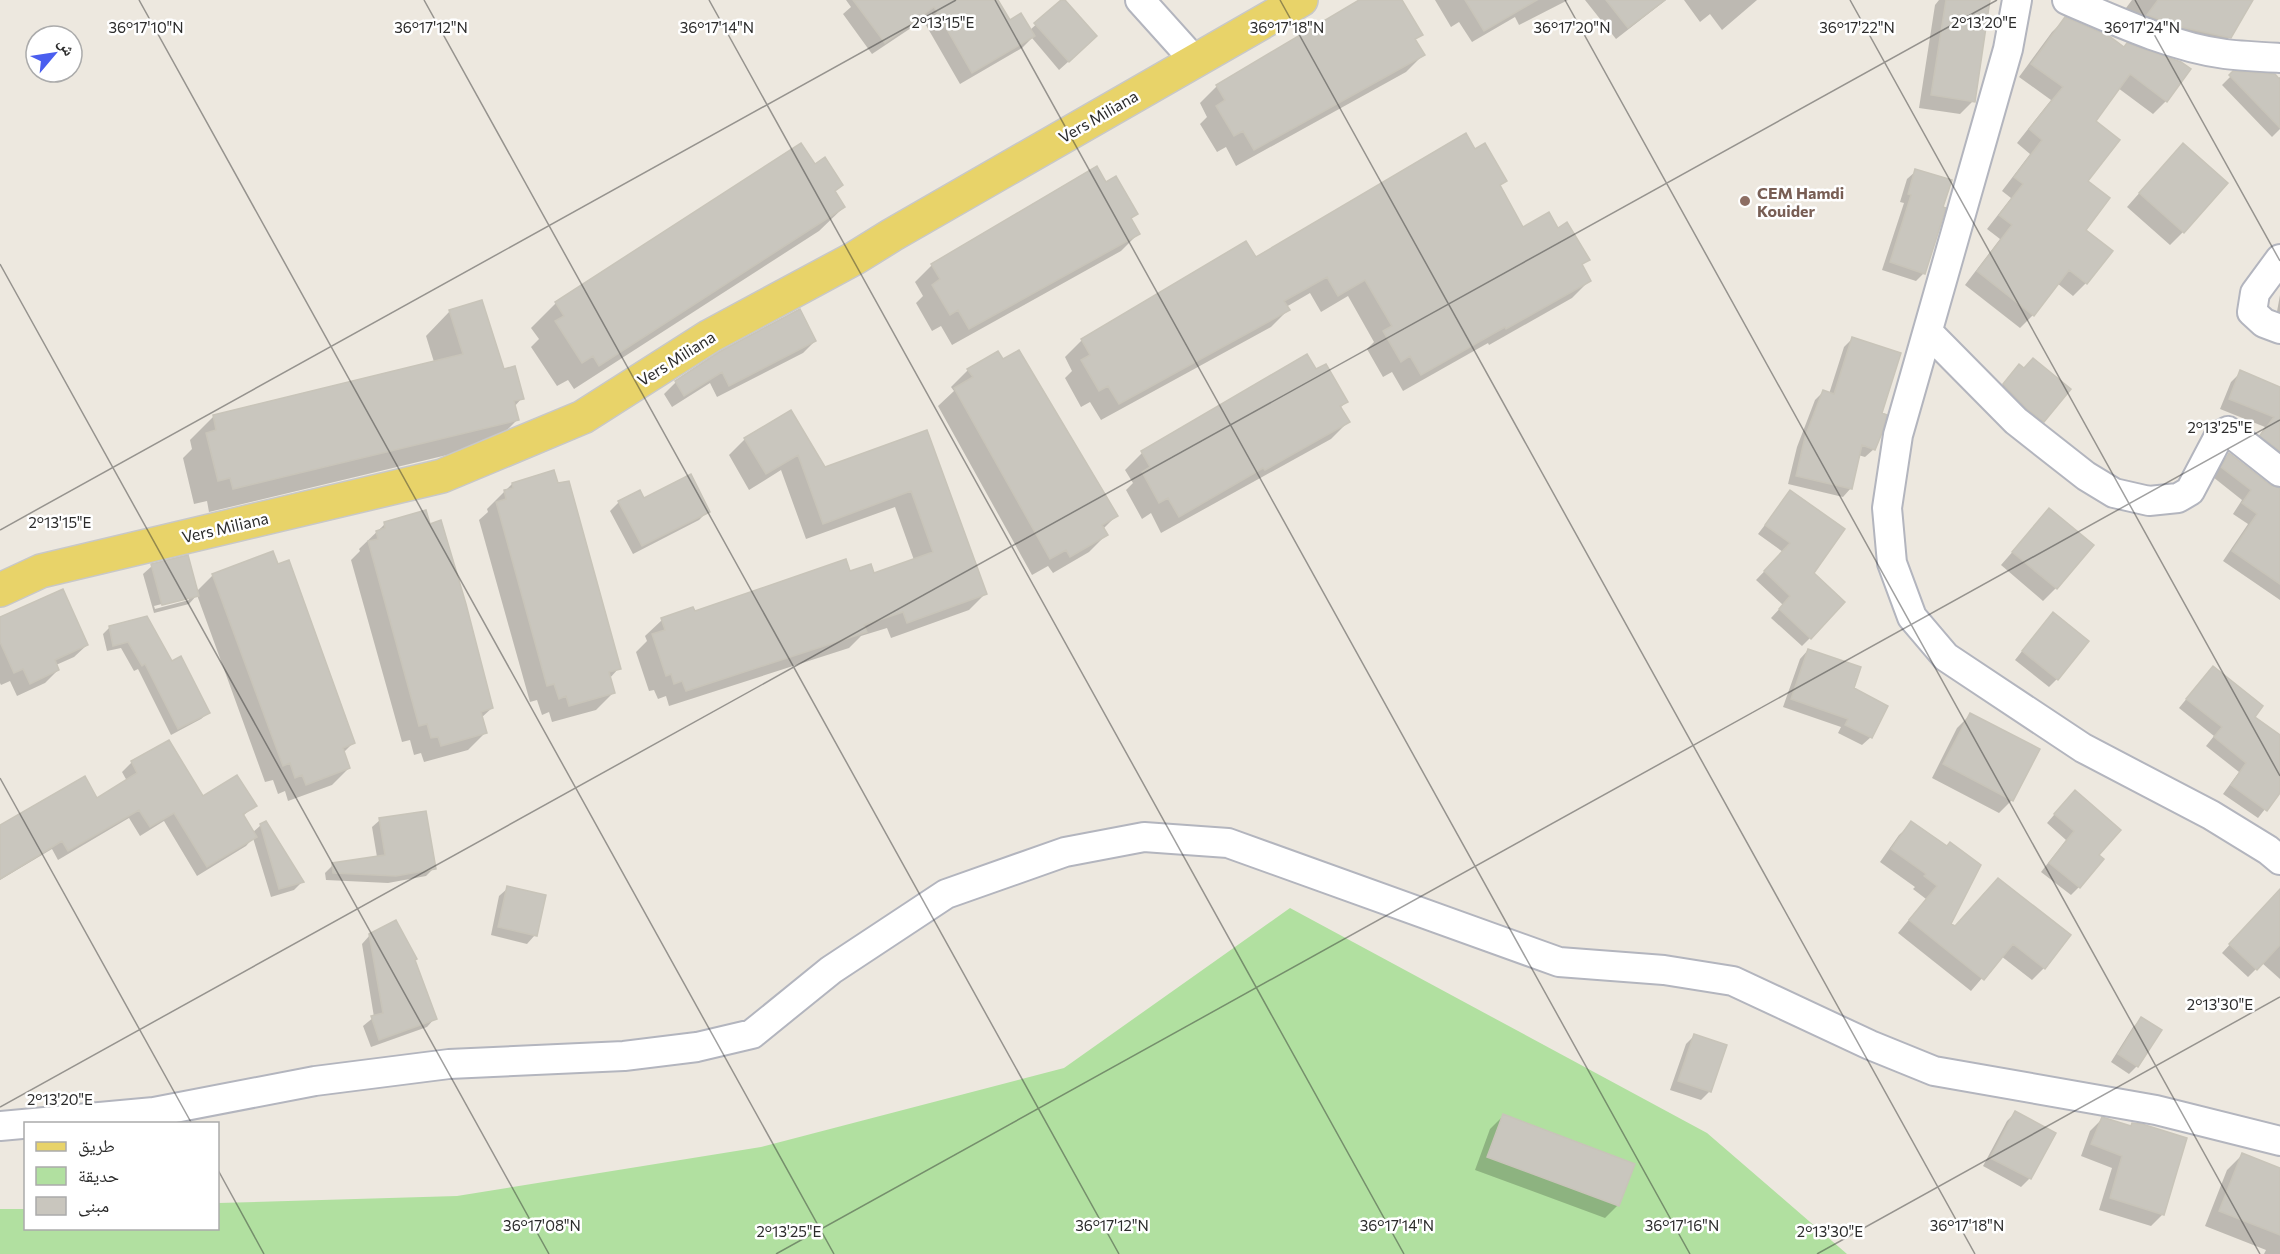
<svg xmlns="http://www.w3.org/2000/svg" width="2280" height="1254" font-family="Commissioner,'Noto Naskh Arabic',sans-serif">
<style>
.green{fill:#b1e0a0}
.shadow{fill:#0003;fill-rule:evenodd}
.building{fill:#c9c6be;stroke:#c8c4b9;stroke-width:1.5}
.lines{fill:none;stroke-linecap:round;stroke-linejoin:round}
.minor-casing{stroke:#b3b5be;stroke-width:32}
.major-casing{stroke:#c8c8c8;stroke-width:36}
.minor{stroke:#fff;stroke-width:28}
.major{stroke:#e8d369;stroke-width:33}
.ticks{fill:none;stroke:#2c2c2c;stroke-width:1.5;stroke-opacity:0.45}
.education-dot{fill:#8d6e63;stroke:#fff;stroke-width:2}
.labels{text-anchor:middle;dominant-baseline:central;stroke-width:5;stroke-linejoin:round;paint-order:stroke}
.street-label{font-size:16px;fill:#2c2c2c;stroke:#fff}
.education-label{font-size:16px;font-weight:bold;fill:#785e54;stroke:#fff;text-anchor:start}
.ticks-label{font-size:15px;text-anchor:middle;fill:#2c2c2c;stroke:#fff;stroke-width:5;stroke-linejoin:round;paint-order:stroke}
</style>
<rect width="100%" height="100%" fill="#ede8df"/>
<path class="green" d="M1290,908L1707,1133L1847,1254H0V1209H25L26,1228H218V1203L457,1196L761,1147L1064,1068Z"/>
<path class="shadow" d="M846,0H996L1009,22L1030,30L1063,0L1087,45L1059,70L1032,38L1022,48L960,84L923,20L872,54L843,14L851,7Z
M1363,0H1401L1421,35L1414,41L1423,55L1406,72L1236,166L1226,147L1217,152L1200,124L1207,117L1200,103L1217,86Z
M1435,0H1568L1519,25L1515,17L1472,42L1459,22L1451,27Z
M1585,0H1666L1616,39Z
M1684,0H1757L1722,30L1710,14L1700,22Z
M1939,0H1988L1973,101L1960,114L1919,108L1935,5Z
M2132,0H2251L2230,37L2216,50L2123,12Z
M2065,19L2166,101L2153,114L2118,88L2094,121L2086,181L2084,230L2086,283L2073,296L2057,283L2033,315L2020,328L1965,285L2000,239L1987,229L2011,198L2002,191L2030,154L2017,143L2051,100L2019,77L2052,32Z
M2234,73L2277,79L2280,77V129L2272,137L2222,85Z
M1475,151L1505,181L1499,187L1522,229L1557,230L1588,260L1581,266L1589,281L1572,298L1489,345L1488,343L1403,391L1392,372L1383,377L1367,349L1374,342L1348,296L1321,312L1310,293L1286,307L1288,310L1271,327L1101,420L1090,402L1081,407L1065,378L1072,371L1065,357L1082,340L1255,259Z
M2171,157L2183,232L2170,245L2127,207Z
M814,166L841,185L834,192L844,207L819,231L574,389L568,380L557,386L531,347L539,339L531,328L556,303Z
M1916,171L1941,208L1924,273L1916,281L1882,270L1904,203L1900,202L1907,179Z
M1106,184L1136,214L1130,220L1138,234L1121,251L952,345L941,326L932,331L916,303L923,296L915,282L932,265Z
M2280,295V318L2276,317Z
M481,302L503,371L522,398L514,407L517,420L493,444L209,512L207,501L194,504L183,458L192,449L190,440L214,416L434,362L426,336L449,312Z
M1852,339L1880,414L1874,449L1865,457L1858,455L1851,488L1843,497L1788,484L1797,447L1815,400L1823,392L1829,394L1844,347Z
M815,341L803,353L717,397L710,383L672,407L664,394L676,382Z
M2019,366L2043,421L2035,429L1995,393Z
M968,370L1116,516L1103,529L1106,535L1089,552L1053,573L1048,566L1032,575L938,406L954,391L951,387Z
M1316,371L1346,402L1340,408L1348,422L1331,439L1161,533L1151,513L1142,519L1126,490L1133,483L1125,470L1142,453Z
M2241,372L2280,388V468L2252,446L2265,427L2220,409L2231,382Z
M790,412L824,469L926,432L985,594L969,610L891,638L887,628L861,636L849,648L669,706L666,696L658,699L654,690L649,691L636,652L647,641L645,636L662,620L849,573L873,575L914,560L895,507L806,539L781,470L749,490L729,455L745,439Z
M2229,455L2269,486L2280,489V600L2223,561L2248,524L2233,514L2242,500L2213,477L2219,464Z
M512,484L619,668L609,679L613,693L596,710L552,722L549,712L542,715L537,700L530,702L479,520L488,512L487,509Z
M1790,492L1812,574L1810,638L1802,646L1771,618L1783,605L1756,580L1783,552L1758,534Z
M643,500L708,511L699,520L633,554L610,511L619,502Z
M2049,510L2056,588L2043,601L2001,565Z
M385,524L492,708L481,718L485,733L468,750L424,762L421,753L414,755L410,740L402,742L351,560L360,551L359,549Z
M152,566L196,592L213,575L353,743L343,753L349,768L332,785L288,801L285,791L278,794L273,780L265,782L197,595L189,604L154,613L143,574ZM189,597V600L155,609L154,606Z
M0,619L87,645L74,657L56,665L58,670L45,683L17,696L10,681L1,685L0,683Z
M2045,622L2057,679L2049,687L2015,660Z
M110,627L172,663L208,713L201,719L171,735L138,669L134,671L121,648L107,651L103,634Z
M1808,650L1871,737L1862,745L1838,733L1841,727L1783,707L1800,659Z
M2205,676L2253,717L2280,737V790L2258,818L2223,794L2239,772L2206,746L2214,736L2179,708Z
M1970,715L2012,800L1999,813L1932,778L1957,728Z
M132,762L202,798L255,805L243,816L253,832L261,825L302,882L294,890L271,897L253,838L246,846L197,876L164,821L140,836L129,818L58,860L52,849L0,880V828L96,800L127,781L122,772Z
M2067,800L2097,855L2079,887L2071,895L2041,872L2066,840L2047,823Z
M380,820L434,868L426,876L388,883L326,880L325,873L333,865L377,857L372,827Z
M1912,823L1946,848L1949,924L1954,928L1985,892L2044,968L2032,980L2001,956L1971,991L1898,933L1926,899L1913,889L1915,887L1880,862L1899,835Z
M508,888L535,935L527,944L491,935L499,896Z
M2280,898V979L2262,963L2248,977L2222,953L2268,903Z
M370,935L414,960L435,1018L427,1027L371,1047L363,1026L374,1017L362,944Z
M2142,1019L2137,1066L2129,1074L2111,1062L2133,1027Z
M1694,1036L1725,1046L1709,1092L1701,1100L1670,1090L1686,1044Z
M2015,1113L2030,1178L2021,1187L1983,1166L2007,1121Z
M1503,1116L1618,1205L1605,1218L1475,1170L1490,1129Z
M2102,1119L2163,1214L2151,1226L2099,1210L2112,1168L2081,1156L2090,1131Z
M2242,1155L2280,1169V1254H2264L2266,1250L2205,1226L2227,1170Z"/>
<path class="building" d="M853,0H998L1010,20L1021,13L1035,36L972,73L934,7L885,43Z
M1061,0H1065L1097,36L1069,62L1034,23Z
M1359,0H1402L1423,35L1415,39L1425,55L1254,150L1243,131L1234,136L1216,106L1225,100L1216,85Z
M1465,0H1537L1484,31Z
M1606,0H1665L1628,28Z
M1946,0H1990L1975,102L1931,95Z
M2158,0H2253L2231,38L2181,27L2147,15Z
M2065,17L2109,36L2124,47L2127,43L2181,62L2191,69L2167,102L2130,74L2096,121L2120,140L2088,181L2110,198L2086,230L2113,251L2087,284L2069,270L2034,316L1977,271L2012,225L1999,215L2023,184L2014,177L2042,140L2029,129L2063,87L2031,64Z
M2233,71L2275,74L2280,80V128L2229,75Z
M1466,133L1475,149L1485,143L1507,181L1500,185L1523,227L1549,212L1558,228L1567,222L1590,260L1582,264L1591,281L1506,329L1505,327L1421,375L1410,356L1401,362L1383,331L1392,326L1365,280L1338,296L1327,277L1284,301L1290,310L1119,404L1108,386L1099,391L1081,360L1090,355L1081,339L1246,241L1256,257Z
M801,143L815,164L825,157L843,185L835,191L845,207L599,366L593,356L582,363L555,321L564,316L555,302Z
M2183,143L2228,183L2184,233L2139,193Z
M1097,166L1106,182L1116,176L1138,214L1131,218L1140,234L969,329L958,310L950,315L932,285L940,279L931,264Z
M1915,169L1952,180L1943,207L1946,208L1925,274L1890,262L1911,195L1908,194Z
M482,300L504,369L515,366L524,399L514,401L519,420L233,489L230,478L218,481L206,433L216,430L213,415L463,354L449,310Z
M800,309L816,341L729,386L722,372L684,396L675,381L719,352Z
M1852,337L1901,353L1882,413L1887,415L1882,433L1875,450L1862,445L1852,489L1796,476L1805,437L1823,390L1834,394Z
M1019,350L1118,516L1102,525L1108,535L1070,557L1066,550L1050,559L954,388L973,377L967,369L998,351L1003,359Z
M1307,354L1316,369L1326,364L1348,402L1340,406L1350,422L1265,470L1263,468L1179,517L1168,498L1159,503L1142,472L1150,467L1141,451Z
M2033,358L2071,389L2044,422L2027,409L2003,384L2019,364L2024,368Z
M2240,370L2280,387V451L2260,436L2274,417L2229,399Z
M791,410L825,467L927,430L987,594L907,623L903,612L864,625L867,632L686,691L682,681L674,684L671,674L666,676L652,634L665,630L661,618L693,607L695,611L846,559L850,571L871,564L874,573L933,552L911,491L823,524L798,455L766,474L744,438Z
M2229,453L2270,485L2280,488V584L2232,551L2257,514L2242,503L2251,490L2221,467Z
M554,470L558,483L569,481L621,669L609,672L615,693L569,706L566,696L559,699L554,684L547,686L496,502L506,499L504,490L513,488L512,483Z
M691,474L710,512L642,546L618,501L640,490L644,498Z
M1790,490L1845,529L1814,573L1845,602L1811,639L1779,609L1790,596L1764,571L1790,543L1765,525Z
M2049,508L2094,545L2057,589L2012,552Z
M426,510L430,524L441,520L466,604L493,708L481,712L487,733L441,746L438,737L431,738L427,724L419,726L368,541L378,539L376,531L385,528L384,522Z
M273,551L278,564L289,560L355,743L343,748L350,768L306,785L302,775L295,778L290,763L283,766L212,574Z
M188,555L199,596L162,605L151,564Z
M63,589L88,645L55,660L59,670L30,684L23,669L14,673L0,642V617Z
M2053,612L2089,641L2058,680L2022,651Z
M147,616L172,661L181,656L210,713L178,729L145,664L142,666L128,642L113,646L109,626Z
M1808,649L1861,667L1854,688L1888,706L1872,738L1845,725L1848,719L1791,699Z
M2213,666L2263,706L2255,717L2280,735V793L2267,811L2231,785L2246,763L2214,737L2222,727L2186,699Z
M1970,713L2040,749L2013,801L1943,764Z
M169,740L203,796L237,775L257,806L243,814L257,837L207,867L174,813L150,827L139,810L68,851L62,841L0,879V825L85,776L97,798L137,773L131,761Z
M2075,790L2121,830L2099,855L2104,859L2080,888L2049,863L2074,831L2054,814Z
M426,811L436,869L396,876L333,873L332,863L385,855L379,818Z
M266,821L304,882L279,889L260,824Z
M1911,821L1947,846L1950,842L1981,865L1951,924L1955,926L1998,878L2071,935L2045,969L2013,944L1984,980L1909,920L1937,886L1924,876L1926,874L1891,849Z
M507,886L546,895L537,936L498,927Z
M2280,889V945L2257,970L2229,944Z
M396,920L417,959L415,960L437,1019L379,1040L371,1016L383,1013L369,934Z
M2141,1017L2162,1030L2138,1067L2118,1054Z
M1694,1034L1727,1045L1711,1092L1678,1081Z
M2015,1111L2056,1133L2031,1179L1990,1158Z
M1503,1114L1635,1164L1619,1206L1487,1157Z
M2102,1117L2131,1126L2132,1123L2142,1124L2187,1138L2164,1215L2110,1198L2122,1156L2091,1144Z
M2242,1153L2280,1168V1235L2219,1211Z"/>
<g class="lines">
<defs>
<path id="minor" d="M1140,0L1194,60
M2017,0L2008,49L1898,435L1887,508L1892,563L1912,617L1946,657L2083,748L2211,815L2268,850L2280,860
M2067,0C2116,21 2172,47 2225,54C2243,56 2262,57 2280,58
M2280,259L2255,293L2252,312L2264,323L2280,329
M1928,332L2016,421L2086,476L2114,493L2149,501L2178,498L2190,491L2219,436L2228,431L2280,472
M0,1126L154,1112L315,1081L449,1064L624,1056L697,1047L752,1034L831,970L946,894L1065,852L1144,837L1228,843L1559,962L1664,970L1733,981L1870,1045L1934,1071L2156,1110L2280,1141"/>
<path id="major" d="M0,590L41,571L442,476L583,417L710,336L855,258L892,235L1301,0"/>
</defs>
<use href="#minor" class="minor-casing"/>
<use href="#major" class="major-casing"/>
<use href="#minor" class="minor"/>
<use href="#major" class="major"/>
</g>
<path class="ticks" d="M139,0L834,1254M424,0L1119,1254M709,0L1404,1254M995,0L1690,1254M1280,0L1975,1254M1565,0L2260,1254M1850,0L2280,776M2135,0L2280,261M0,264L549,1254M0,530L956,0M0,778L192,1124M0,1107L1997,0M218,1170L264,1254M776,1254L2280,420M1817,1254L2280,997"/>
<circle class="education-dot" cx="1745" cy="201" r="6"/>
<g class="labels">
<g class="street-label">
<text transform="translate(1098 116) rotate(-30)">Vers Miliana</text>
<text transform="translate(676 358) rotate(-32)">Vers Miliana</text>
<text transform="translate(225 527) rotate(-13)">Vers Miliana</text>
</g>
<g class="education-label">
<text x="1757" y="192">CEM Hamdi<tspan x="1757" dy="18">Kouider</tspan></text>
</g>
</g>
<g class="ticks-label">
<text x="943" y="28">2°13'15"E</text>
<text x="1984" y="28">2°13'20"E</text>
<text x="146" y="33">36°17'10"N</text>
<text x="431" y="33">36°17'12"N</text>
<text x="717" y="33">36°17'14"N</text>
<text x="1287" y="33">36°17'18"N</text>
<text x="1572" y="33">36°17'20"N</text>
<text x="1857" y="33">36°17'22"N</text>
<text x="2142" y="33">36°17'24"N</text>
<text x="2220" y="433">2°13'25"E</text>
<text x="60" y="528">2°13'15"E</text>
<text x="2220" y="1010">2°13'30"E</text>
<text x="60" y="1105">2°13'20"E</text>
<text x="542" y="1231">36°17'08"N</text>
<text x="1112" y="1231">36°17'12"N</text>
<text x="1397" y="1231">36°17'14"N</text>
<text x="1682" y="1231">36°17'16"N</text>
<text x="1967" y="1231">36°17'18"N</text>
<text x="789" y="1237">2°13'25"E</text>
<text x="1830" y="1237">2°13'30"E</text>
</g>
<rect x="24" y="1122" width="195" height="108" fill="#ffffff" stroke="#ababab" stroke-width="1.5"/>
<rect x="36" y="1142" width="30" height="9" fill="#e8d369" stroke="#ababab" stroke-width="1.5"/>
<text x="78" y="1152" font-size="18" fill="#2c2c2c">طريق</text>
<rect x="36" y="1167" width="30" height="18" fill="#b1e0a0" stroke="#ababab" stroke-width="1.5"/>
<text x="78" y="1182" font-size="18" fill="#2c2c2c">حديقة</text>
<rect x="36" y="1197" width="30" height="18" fill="#c9c6be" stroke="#ababab" stroke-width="1.5"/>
<text x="78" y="1212" font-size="18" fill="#2c2c2c">مبنى</text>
<g transform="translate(54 54) rotate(61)"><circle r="28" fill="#ffffff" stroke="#ababab" stroke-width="1.5"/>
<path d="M0-4.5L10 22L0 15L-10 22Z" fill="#4a5eef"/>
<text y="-9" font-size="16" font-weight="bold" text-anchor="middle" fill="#2c2c2c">ش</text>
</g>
</svg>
